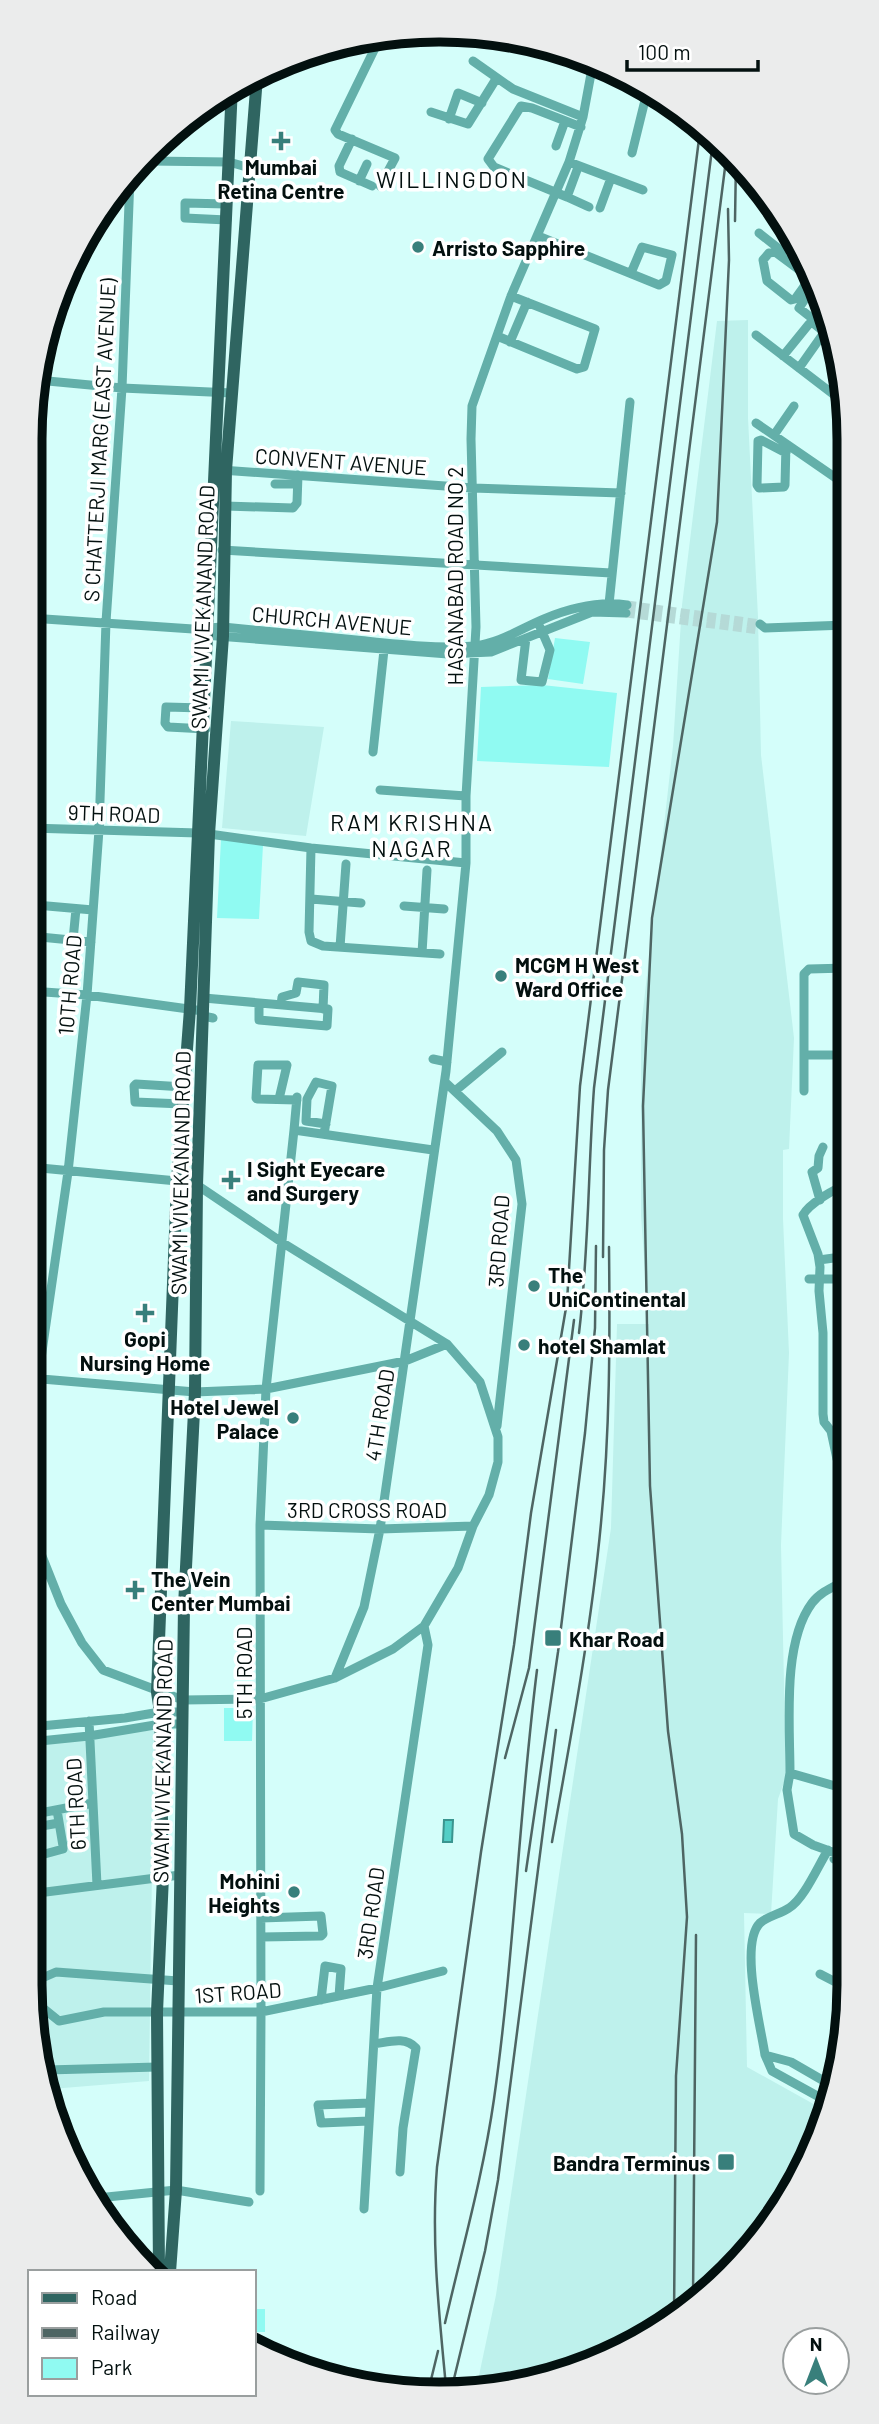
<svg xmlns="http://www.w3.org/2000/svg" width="879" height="2424" font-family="Barlow,sans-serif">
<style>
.built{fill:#bef1ec}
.green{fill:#90faf2}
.water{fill:#52cec6;stroke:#3a958f;stroke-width:2}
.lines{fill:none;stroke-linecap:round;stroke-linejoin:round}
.minor-tunnel{stroke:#b5dad7;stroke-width:9;stroke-dasharray:9 4.5;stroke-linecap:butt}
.minor{stroke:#63afa9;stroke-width:9}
.major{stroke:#2f6561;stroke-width:12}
.rail{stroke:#4e6563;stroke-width:2.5}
.poi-dot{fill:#387f7b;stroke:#fff;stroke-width:2.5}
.labels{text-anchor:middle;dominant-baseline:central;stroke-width:7;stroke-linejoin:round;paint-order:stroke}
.poi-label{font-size:21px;font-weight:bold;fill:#03100f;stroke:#fff;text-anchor:start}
.street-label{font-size:21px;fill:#03100f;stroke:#fff}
.neighbourhood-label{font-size:23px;letter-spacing:2px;fill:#03100f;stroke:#fff}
.rim{fill:none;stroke:#03100f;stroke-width:9}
</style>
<rect width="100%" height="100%" fill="#d4fefa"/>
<path class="built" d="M748,320V418L758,617L761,755L794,1038L789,1149L783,1150V1219L789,1353L781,1545L786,1777L778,1799L771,1914L744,1913L747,2067L826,2111L780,2212L667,2325L545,2380L477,2385L496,2295L611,1528L617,1324H649L641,1216V1028L673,746L682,605L717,321Z
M231,721L324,727L306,836L222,828Z
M154,1730L149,2081L51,2089L30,1984V1744Z"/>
<path class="green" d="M555,638L590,642L583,684L548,679Z
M542,685L617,693L609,767L477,761L481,687Z
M221,839L263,845L259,919L217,918Z
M224,1708H253L252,1741H224Z
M254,2309H265V2332H254Z"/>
<path class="water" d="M444,1820H453L452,1842H443Z"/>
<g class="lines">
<path class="minor-tunnel" d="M627,605L760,624
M626,613L760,630"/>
<path class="minor" d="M376,46L335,130L338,134L395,158L380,186
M346,47L383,45L408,35
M473,61L513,89L583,117
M431,112L468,124L496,79
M449,119L458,93L482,103
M352,139L339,166L340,172L372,186
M556,146L565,121
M632,153L648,88
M148,161L229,162L250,168
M569,162L643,190
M577,170L567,197L589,207
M359,181L367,164
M567,197L494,167L488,159L521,106L532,108L581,127
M600,208L611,178
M227,220L185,218V203L227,204
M759,233L783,252
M538,236L659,285L666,281L672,255L642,247L631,273
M810,278L775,252L769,253L763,260L767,281L791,300L795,299L810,278L812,276
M815,284L799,308L818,323L825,318
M756,335L846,404
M497,336L577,369L584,367L595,329L511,296
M510,342L527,302
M783,356L809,324L813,323L823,331V334L799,368
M37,380L122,388L232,393
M756,423L846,485
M774,435L794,406
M786,453L761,440L758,441L757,485L759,488L784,487L785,485L786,444
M221,470L473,488L621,493
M275,484H297
M225,506L293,508L297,503L298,475
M222,550L611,573
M609,604L630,402
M30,618L193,629L223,627C267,631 312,636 356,640C395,644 435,649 474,646C500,643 520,629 544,619C570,608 599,601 627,605
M760,624L765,628L846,625
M204,635L448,654L491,652L592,612L626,613
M526,638L521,680L542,682L550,650L540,627
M203,708L166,707L165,723L168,727L206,729
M373,752L384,650
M380,790L466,796
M30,828L198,833
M209,834L311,848L466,863
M311,848L309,932L311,941L323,946L440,954
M311,899L361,903
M404,906L444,909
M30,914L31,908L36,905L93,910
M30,936L91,942
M73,940L76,909
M340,947L346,864
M422,953L427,870
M30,991L87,995L203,1011
M204,998L328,1009L327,1026L259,1020V1003
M281,1005L282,997L296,993L298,982L324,985L323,1009
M203,1016L213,1018
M804,1055H847
M433,1059L447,1062
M445,1082L497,1131L516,1160L522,1204L497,1426
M455,1091L502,1052
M804,1091V974L809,969L847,968
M279,1099L287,1065H258L256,1098L257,1099L297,1100
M183,1104L135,1102L134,1086L136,1084L184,1087
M294,1130L297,1097
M324,1134L332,1086L316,1082L307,1099L306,1121L326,1124
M30,1167L177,1181L197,1185L283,1243L447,1344L480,1382L498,1437V1462L489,1495L473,1526L458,1568L424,1626L393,1649L335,1678L260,1699L183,1700L103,1670L82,1643L61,1604L30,1526
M847,1185C835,1188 809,1204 803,1215L818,1254L820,1267L819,1291L823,1333V1414L824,1422L831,1431L837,1459L848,1462
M820,1200L812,1172L818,1168L819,1156L823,1147
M819,1260L841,1257L848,1252
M809,1279H848
M30,1378L195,1392L266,1389L405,1361L447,1344
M30,1516L38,1379L68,1172L87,995L99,830L106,622L122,388L130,177
M260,1525L380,1529L473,1526
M848,1579C836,1586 821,1591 812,1603C782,1643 790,1725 790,1773L787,1790L794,1834L813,1845L849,1858
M335,1678L364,1607L380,1529L446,1071L466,863V796L476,627L471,439L472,406L511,296L569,162L583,117L593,63
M89,1721L97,1885
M30,1727L125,1718L160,1712H183
M30,1742L89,1736L161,1724H183
M790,1773L849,1790
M57,1810L63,1846V1849L41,1855L34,1854L30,1828L59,1823
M30,1815L92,1803
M828,1850C818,1866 804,1899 789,1908C780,1914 768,1916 760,1923C739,1944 761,2027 765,2055L772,2071L830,2103
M834,1859L849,1865
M30,1894L180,1875
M261,1918L321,1916L323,1934L321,1936L261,1937
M848,1922L849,1923
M30,1960L40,1979
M820,1974L849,1989
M40,1979L56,1972L178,1981
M31,1993L40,1979
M33,2000L59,2021L104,2012H261L377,1988L443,1971
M321,2000L325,1966L341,1969L339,1996
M843,2016L845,2017
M374,2044C389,2042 405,2036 416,2048L403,2128L400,2172
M765,2055L791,2062L836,2088
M47,2070L157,2067
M369,2121L321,2123L318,2105L370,2103
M260,2191L261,2012L260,1525L266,1389L294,1130L433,1150
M97,2198L176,2190L249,2202
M364,2209L377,1988L428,1645L424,1626"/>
<path class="major" d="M159,2272L157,2012L163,1876L160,1712L157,1692L177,1181L190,1009L232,86
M170,2272L176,2190L184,1606L195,1392L197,1185L209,834L223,636L226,470L257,77"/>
<path class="rail" d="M735,221L736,160
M603,1257L604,1150L608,1090L727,152
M579,1333C589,1251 588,1169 594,1088L713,141
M505,1758L529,1668L574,1320
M552,1842C571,1736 591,1630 601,1523C610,1431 610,1339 609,1247
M526,1871L558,1652L585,1433L595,1328L596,1246
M693,2299L696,1935
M674,2318L676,2076L687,1917L682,1834L668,1731L650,1486L643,1106L652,918L717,522L729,260L728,209
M445,2323C462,2249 483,2176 494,2099C514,1957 519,1813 537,1670
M446,2387C439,2312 431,2242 437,2167L481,1852L514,1645L531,1513L567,1302L580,1086L700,131
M452,2387L485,2251L498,2180L556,1730
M429,2388L438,2351"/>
</g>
<g class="poi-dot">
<path d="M277.5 130.5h7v7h7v7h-7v7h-7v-7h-7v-7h7z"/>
<circle cx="418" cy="247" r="7"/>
<circle cx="501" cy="976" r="7"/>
<path d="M227.5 1169.5h7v7h7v7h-7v7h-7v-7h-7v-7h7z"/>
<circle cx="534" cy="1286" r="7"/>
<path d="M141.5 1302.5h7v7h7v7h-7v7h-7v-7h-7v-7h7z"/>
<circle cx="524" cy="1345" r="7"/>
<circle cx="293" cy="1418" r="7"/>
<path d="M131.5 1579.5h7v7h7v7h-7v7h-7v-7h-7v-7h7z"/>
<rect x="544" y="1629" width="18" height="18" rx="3.5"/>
<circle cx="294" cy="1892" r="7"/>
<rect x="717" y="2153" width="18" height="18" rx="3.5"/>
</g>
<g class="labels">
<g class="poi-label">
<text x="281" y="166" text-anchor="middle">Mumbai<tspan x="281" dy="24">Retina Centre</tspan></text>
<text x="432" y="247">Arristo Sapphire</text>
<text x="515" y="964">MCGM H West<tspan x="515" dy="24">Ward Office</tspan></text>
<text x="247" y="1168">I Sight Eyecare<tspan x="247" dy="24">and Surgery</tspan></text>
<text x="548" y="1274">The<tspan x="548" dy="24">UniContinental</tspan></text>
<text x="145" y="1338" text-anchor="middle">Gopi<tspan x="145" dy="24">Nursing Home</tspan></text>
<text x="538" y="1345">hotel Shamlat</text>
<text x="279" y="1406" text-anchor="end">Hotel Jewel<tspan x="279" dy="24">Palace</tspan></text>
<text x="151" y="1578">The Vein<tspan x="151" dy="24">Center Mumbai</tspan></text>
<text x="569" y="1638">Khar Road</text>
<text x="280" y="1880" text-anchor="end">Mohini<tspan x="280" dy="24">Heights</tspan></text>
<text x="710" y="2162" text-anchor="end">Bandra Terminus</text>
</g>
<g class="street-label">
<text transform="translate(99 440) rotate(-87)">S CHATTERJI MARG (EAST AVENUE)</text>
<text transform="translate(341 461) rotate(4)">CONVENT AVENUE</text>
<text transform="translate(454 576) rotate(-90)">HASANABAD ROAD NO 2</text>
<text transform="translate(202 607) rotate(-88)">SWAMI VIVEKANAND ROAD</text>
<text transform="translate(332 620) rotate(5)">CHURCH AVENUE</text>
<text transform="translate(114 813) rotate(2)">9TH ROAD</text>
<text transform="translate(69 985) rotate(-85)">10TH ROAD</text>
<text transform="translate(180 1173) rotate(-89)">SWAMI VIVEKANAND ROAD</text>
<text transform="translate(498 1241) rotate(-86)">3RD ROAD</text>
<text transform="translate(379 1415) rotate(-81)">4TH ROAD</text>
<text x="367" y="1509">3RD CROSS ROAD</text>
<text transform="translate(243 1673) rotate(-90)">5TH ROAD</text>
<text transform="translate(162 1761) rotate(-89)">SWAMI VIVEKANAND ROAD</text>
<text transform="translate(75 1804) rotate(-93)">6TH ROAD</text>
<text transform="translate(370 1913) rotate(-82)">3RD ROAD</text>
<text transform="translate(238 1992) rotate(-4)">1ST ROAD</text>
</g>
<g class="neighbourhood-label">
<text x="452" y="179">WILLINGDON</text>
<text x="412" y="822">RAM KRISHNA<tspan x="412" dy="26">NAGAR</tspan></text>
</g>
</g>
<path d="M0 0H879V2424H0ZM439 42H440A397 397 0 0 1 837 439V1985A397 397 0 0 1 440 2382H439A397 397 0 0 1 42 1985V439A397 397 0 0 1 439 42Z" fill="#ebecec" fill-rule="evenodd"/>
<path class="rim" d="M439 42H440A397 397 0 0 1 837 439V1985A397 397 0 0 1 440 2382H439A397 397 0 0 1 42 1985V439A397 397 0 0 1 439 42Z"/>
<rect x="28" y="2270" width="228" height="126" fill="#ffffff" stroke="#9a9f9f" stroke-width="2"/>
<rect x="42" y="2293" width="35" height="10" fill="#2f6561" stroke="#9a9f9f" stroke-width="2"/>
<text x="91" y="2305" font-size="21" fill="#03100f">Road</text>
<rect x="42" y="2328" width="35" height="10" fill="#4e6563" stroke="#9a9f9f" stroke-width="2"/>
<text x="91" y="2340" font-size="21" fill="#03100f">Railway</text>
<rect x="42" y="2358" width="35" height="21" fill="#90faf2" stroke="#9a9f9f" stroke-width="2"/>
<text x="91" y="2375" font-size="21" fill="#03100f">Park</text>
<g transform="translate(816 2361)"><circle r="33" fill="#ffffff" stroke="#9a9f9f" stroke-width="2"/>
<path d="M0-5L12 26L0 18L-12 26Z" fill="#387f7b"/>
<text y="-10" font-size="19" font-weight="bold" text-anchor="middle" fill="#03100f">N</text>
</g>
<path d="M627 60v10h131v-10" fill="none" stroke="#03100f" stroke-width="3.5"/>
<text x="638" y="60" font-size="21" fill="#03100f" stroke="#ffffff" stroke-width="5" paint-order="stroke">100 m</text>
</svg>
